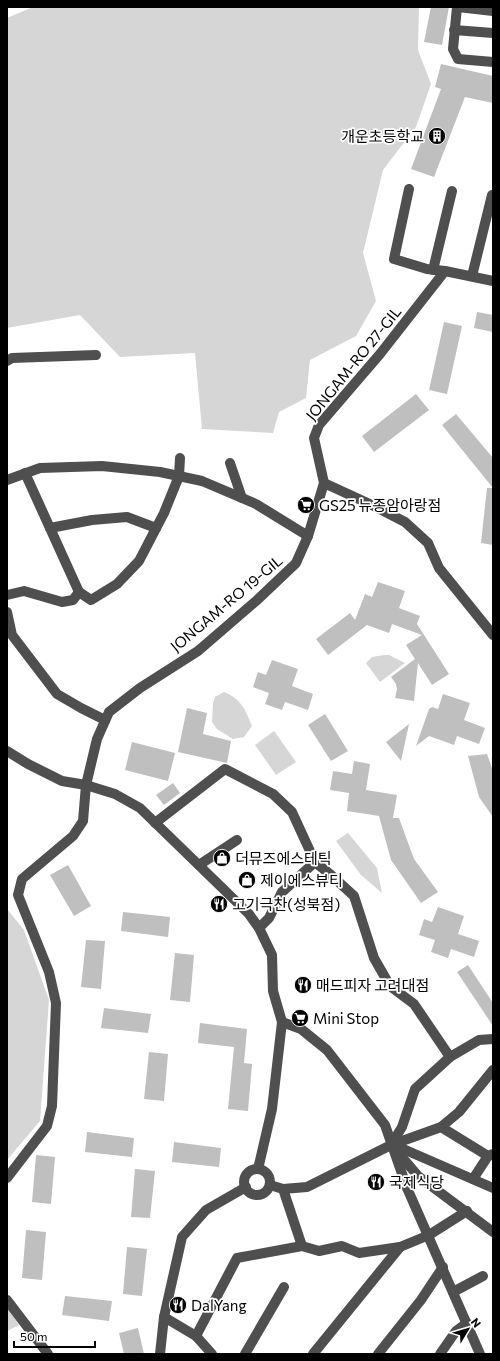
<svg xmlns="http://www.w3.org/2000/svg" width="500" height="1361" font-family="Commissioner,'Noto Sans KR',sans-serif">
	<rect width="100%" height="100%" fill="#fff"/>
	<g fill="#d6d6d6">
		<path d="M33,7H419L418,50L431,84L416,127L383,170L363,253L376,301L356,336L310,360L306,398L279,412L273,433L202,429L195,353L120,357L80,315L7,328V18Z"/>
		<path d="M384,655H389L405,663L380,682L366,663L372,657Z"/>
		<path d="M224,692C241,699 245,709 252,726L244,737L233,739L217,729L212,722L213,703L215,697Z"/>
		<path d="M274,731L296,762L276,775L255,745Z"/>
		<path d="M348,833L377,868L382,893L361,875L336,841Z"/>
		<path d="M7,909L24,930L49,1000L40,1121L7,1160Z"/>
		<path d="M7,1307L19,1325L7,1331Z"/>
	</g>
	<g fill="#bfbfbf">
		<path d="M431,7H449L442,45L424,42Z"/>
		<path d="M441,64L493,76V103L465,97L434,177L411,169L441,89L435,87Z"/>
		<path d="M477,312L493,315V332L474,328Z"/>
		<path d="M444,322L462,326L447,394L429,390Z"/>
		<path d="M416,394L429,410L374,452L362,436Z"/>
		<path d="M456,414L493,458V488L442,425Z"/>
		<path d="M487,488H493V545L481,543Z"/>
		<path d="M378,582L405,591L399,608L420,616L417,624L449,674L432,685L418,663L414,701L395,698L397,689L396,684L391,677L415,659L406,645L422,635L392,624L389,633L367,625L328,655L316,639L350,613L355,620L365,594L372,597Z"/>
		<path d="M272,660L298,669L292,686L313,694L308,710L285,702L282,710L265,704L269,693L253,687L258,672L266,675Z"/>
		<path d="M443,694L470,703L464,720L485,728L479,744L457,736L454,745L429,736L416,746L429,709L432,707L438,709Z"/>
		<path d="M187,708L207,713L203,734L231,741L227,763L178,752Z"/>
		<path d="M325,714L348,751L331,761L308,725Z"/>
		<path d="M409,724L401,761L386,742Z"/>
		<path d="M132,742L175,753L168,781L125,770Z"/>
		<path d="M487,754L493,771V817L479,797L468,756Z"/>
		<path d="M354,761L370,764L366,790L397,795L393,818H399L414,859L438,892L421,903L391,860L379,816L347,811L349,793L330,790L333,771L352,774Z"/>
		<path d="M173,783L180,793L164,805L156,795Z"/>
		<path d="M68,865L91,906L74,916L50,875Z"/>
		<path d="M438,907L464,916L458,934L479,941L474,957L451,949L448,958L431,952L435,940L419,935L424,919L432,922Z"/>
		<path d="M123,912L170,917L168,937L121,931Z"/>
		<path d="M86,940L105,941L101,989L81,987Z"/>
		<path d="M175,953L194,955L190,1002L170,1000Z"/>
		<path d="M468,965L493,1003V1026L457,972Z"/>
		<path d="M104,1008L151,1014L148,1033L101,1028Z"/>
		<path d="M200,1023L247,1029L244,1063L252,1064L248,1111L228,1109L234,1047L198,1043Z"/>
		<path d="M149,1052L168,1054L164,1101L144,1099Z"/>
		<path d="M87,1132L134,1138L132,1157L85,1152Z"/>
		<path d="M174,1142L221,1148L219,1167L172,1162Z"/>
		<path d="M36,1155L55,1157L51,1204L32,1202Z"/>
		<path d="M135,1169L155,1171L150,1218L131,1217Z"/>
		<path d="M26,1230L46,1232L42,1280L22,1278Z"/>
		<path d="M127,1247L147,1249L142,1296L123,1294Z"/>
		<path d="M65,1296L112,1301L109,1321L62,1315Z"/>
		<path d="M138,1328L144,1354H124L119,1333Z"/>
	</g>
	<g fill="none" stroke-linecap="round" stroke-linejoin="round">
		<g stroke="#4f4f4f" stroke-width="10">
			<path d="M457,7L453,49L458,59L493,62"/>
			<path d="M458,7L493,11"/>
			<path d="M454,30L493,33"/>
			<path d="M409,189L394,259L427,269L445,271L493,281"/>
			<path d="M433,270L452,191"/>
			<path d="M472,276L492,195"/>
			<path d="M7,361L12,358L96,355"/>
			<path d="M230,463L242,498"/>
			<path d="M25,473L79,592"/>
			<path d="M7,480L40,468L102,466L160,472L202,481L256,504L308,536"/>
			<path d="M324,483L374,506L405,522L428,543L439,568L493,635"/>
			<path d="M50,528L92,520L127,517L156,528"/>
			<path d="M79,592L91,600L117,584L139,561L164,513L179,476L180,458"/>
			<path d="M7,595L24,591L62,602L73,600L79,592"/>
			<path d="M7,612L12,635L57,694L81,708L105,720"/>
			<path d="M7,751L28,764L62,781L86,785L115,794L140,808L249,914L259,928L272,955L273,991L282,1022L272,1109L258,1169"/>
			<path d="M155,823L225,769L273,794L292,812L315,862L331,875L354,896L374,958L390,986L414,1004L450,1057"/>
			<path d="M199,865L237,840"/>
			<path d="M259,928L269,918L282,892L315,862"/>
			<path d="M282,1022L301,1029L327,1050L385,1125L407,1188L480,1354"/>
			<path d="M441,1127L488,1156L493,1154"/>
			<path d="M391,1145L402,1127L415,1089L450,1057L479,1040L493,1039"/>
			<path d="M394,1145L493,1188"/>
			<path d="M395,1149L418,1176L493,1232"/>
			<circle cx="257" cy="1182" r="13"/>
			<path d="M7,1178L47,1126L52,1106L56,1003L49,972L18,895L22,879L73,836L83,821L86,785L97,739L109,712L140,688L198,651L256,601L296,563L308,536L324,483L314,438L319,425L380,354L445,271"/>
			<path d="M473,1179L488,1156"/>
			<path d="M270,1185L283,1189L307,1187L391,1145L441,1127L459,1112L493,1070"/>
			<path d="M283,1189L302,1246"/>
			<path d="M453,1292L483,1276"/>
			<path d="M7,1300L48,1354"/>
			<path d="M164,1317L196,1336L212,1354"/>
			<path d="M196,1336L237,1258L302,1246L319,1251L342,1246L359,1253L400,1247L429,1235L467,1211"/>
			<path d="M160,1354L164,1317L182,1237L206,1210L246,1187"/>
			<path d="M245,1354L284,1287"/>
			<path d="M313,1354L400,1247"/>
			<path d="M378,1354L421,1300L443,1267"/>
			<path d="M440,1354L456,1331L467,1323"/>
		</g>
	</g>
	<defs>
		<symbol id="building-disc" viewBox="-11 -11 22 22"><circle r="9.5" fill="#000" stroke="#fff"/><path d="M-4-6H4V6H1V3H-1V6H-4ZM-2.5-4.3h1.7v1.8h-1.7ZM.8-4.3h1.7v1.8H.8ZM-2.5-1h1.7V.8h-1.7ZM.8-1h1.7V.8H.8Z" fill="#fff"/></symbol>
		<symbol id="supermarket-disc" viewBox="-11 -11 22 22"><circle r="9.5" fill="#000" stroke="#fff"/><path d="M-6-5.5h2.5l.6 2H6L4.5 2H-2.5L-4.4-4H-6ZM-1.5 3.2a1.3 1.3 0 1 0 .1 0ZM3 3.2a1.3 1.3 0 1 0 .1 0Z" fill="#fff"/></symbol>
		<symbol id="shop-disc" viewBox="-11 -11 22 22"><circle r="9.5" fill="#000" stroke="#fff"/><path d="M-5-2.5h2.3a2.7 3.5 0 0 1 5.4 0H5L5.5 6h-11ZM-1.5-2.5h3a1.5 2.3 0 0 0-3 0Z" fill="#fff"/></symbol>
		<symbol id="restaurant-disc" viewBox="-11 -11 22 22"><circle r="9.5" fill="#000" stroke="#fff"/><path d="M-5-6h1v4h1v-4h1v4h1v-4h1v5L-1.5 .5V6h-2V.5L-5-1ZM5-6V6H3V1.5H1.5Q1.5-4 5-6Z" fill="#fff"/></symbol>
	</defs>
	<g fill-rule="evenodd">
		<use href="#building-disc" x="427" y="126" width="20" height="20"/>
		<use href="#supermarket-disc" x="296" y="495" width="20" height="20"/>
		<use href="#shop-disc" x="212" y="848" width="20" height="20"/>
		<use href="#shop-disc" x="237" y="870" width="20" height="20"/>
		<use href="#restaurant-disc" x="209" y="894" width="20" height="20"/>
		<use href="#restaurant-disc" x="293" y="975" width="20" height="20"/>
		<use href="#supermarket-disc" x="290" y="1008" width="20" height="20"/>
		<use href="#restaurant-disc" x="366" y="1172" width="20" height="20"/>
		<use href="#restaurant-disc" x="168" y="1295" width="20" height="20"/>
	</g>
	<g text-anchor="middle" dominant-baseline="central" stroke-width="3.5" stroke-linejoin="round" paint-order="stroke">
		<g font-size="15" fill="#000" stroke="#fff" text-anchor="start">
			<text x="424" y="136" text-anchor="end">개운초등학교</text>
			<text x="319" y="505">GS25 뉴종암아랑점</text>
			<text x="235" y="858">더뮤즈에스테틱</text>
			<text x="260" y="880">제이에스뷰티</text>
			<text x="232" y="904">고기극찬(성북점)</text>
			<text x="316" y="985">매드피자 고려대점</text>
			<text x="313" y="1018">Mini Stop</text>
			<text x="389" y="1182">국제식당</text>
			<text x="191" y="1305">DalYang</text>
		</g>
		<g font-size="15" fill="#000" stroke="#fff">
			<text transform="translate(353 363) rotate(-51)">JONGAM-RO 27-GIL</text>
			<text transform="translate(226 603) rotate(-40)">JONGAM-RO 19-GIL</text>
		</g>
	</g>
	<rect width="500" height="1361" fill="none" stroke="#000000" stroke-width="16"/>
	<g transform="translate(468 1329) rotate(52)" stroke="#ffffff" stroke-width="3" paint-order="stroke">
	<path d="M0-3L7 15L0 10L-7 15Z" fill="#000000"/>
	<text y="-6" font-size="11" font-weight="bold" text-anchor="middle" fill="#000000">N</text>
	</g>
	<path d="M14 1341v6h81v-6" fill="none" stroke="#000000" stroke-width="2"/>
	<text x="20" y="1341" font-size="12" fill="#000000" stroke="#ffffff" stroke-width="3" paint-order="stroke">50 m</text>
</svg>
